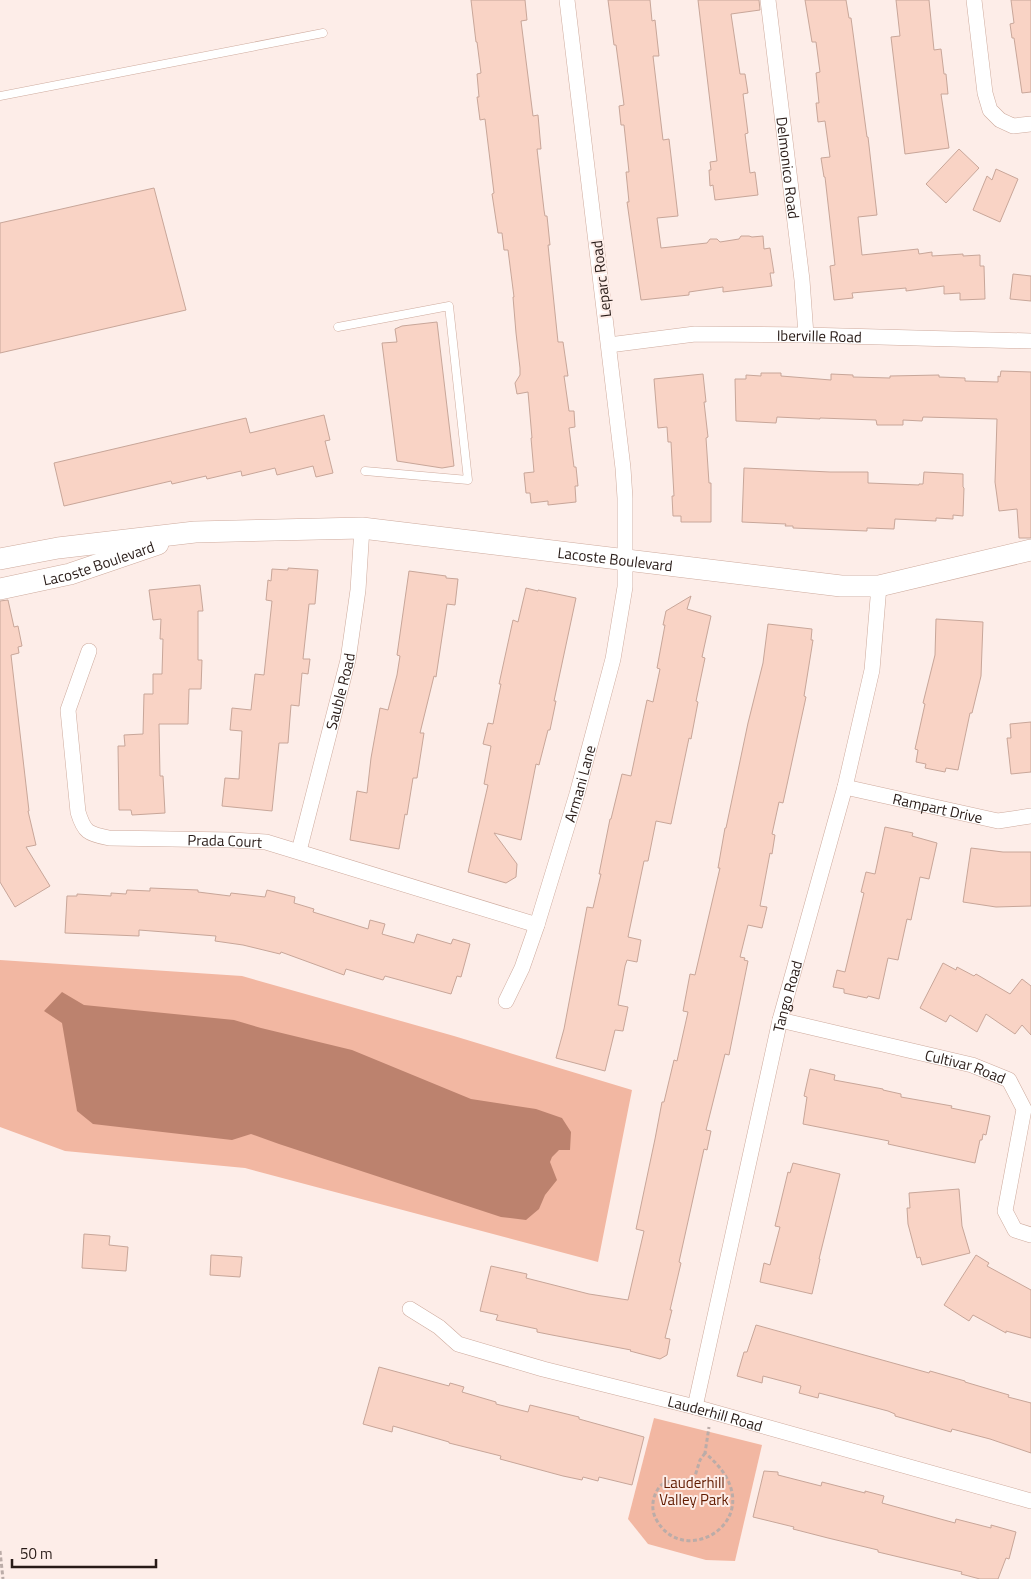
<svg xmlns="http://www.w3.org/2000/svg" width="1031" height="1579" font-family="'Titillium Web',sans-serif">
	<rect width="100%" height="100%" fill="#fdede8"/>
	<g fill="#f2b7a2">
		<path d="M0,960L242,976L454,1036L632,1090L598,1262L245,1168L65,1151L0,1127Z"/>
		<path d="M654,1418L762,1445L735,1561L706,1560L648,1544L628,1519Z"/>
	</g>
	<path fill="#bc826e" d="M62,992L84,1005L234,1020L261,1028L352,1050L471,1099L536,1109L562,1118L571,1132L570,1150H559L552,1157L550,1162L557,1180L545,1195L539,1209L526,1220L501,1217L279,1144L251,1134L232,1140L93,1124L77,1111L62,1023L44,1011Z"/>
	<g fill="#f9d3c5" stroke="#c8a699">
		<path d="M471,0H525L527,20L521,21L533,116L538,115L541,149H537L544,210L545,216H547L550,245H548L558,342H563L568,376H564L569,411H574L575,427L569,428L574,467H576L578,486H575L576,502L548,505V501L531,503L530,493H526L524,473L534,472L531,438H532L528,392L517,394L515,383L520,375V368L516,333L513,297H514L508,250H504L502,233H498L492,194L494,193L485,119L480,120L477,97H479L477,74L481,73L477,42H476Z"/>
		<path d="M608,0H650L652,21L655,20L659,56H653L663,140L669,139L678,216L657,218L661,248L707,243L710,239H717L720,242L739,239L741,236H749L752,237L763,236L764,249L770,248L774,273H770L772,286L723,292V287L689,292V295L641,300L627,202H629L626,172H629L624,125H621L619,106L624,105L616,45H614Z"/>
		<path d="M698,0H759L760,10L731,14L740,74H745L748,93L743,94L748,133L745,134L750,173L755,172L758,195L715,200L713,185L710,186L709,170H711L710,162L717,161Z"/>
		<path d="M805,0H846L849,18H851L867,137H868L877,215L858,217L862,255L918,249L919,254L932,252V256L963,254V256L980,255V266H984L985,299L960,300V293L944,294V286L906,291V288L852,293L853,298L834,300L830,266L835,265L825,177H824L821,158L830,157L825,121L818,122L816,103H819L816,73L820,72L816,42H812Z"/>
		<path d="M896,0H929L934,50L941,49L944,74H946L948,94H941L949,148L905,154L891,37L900,36Z"/>
		<path d="M1011,0H1031V92L1022,93L1014,38H1012L1010,24L1014,23Z"/>
		<path d="M959,149L979,168L946,203L926,184Z"/>
		<path d="M996,169L1018,179L1000,222L973,210L987,176L992,180Z"/>
		<path d="M154,188L186,310L0,353V223Z"/>
		<path d="M1013,274L1031,276V301L1010,299Z"/>
		<path d="M437,322L454,466L442,468L397,461L382,343L397,342L395,329L402,326Z"/>
		<path d="M1001,371L1031,372V538H1019L1017,509L999,511L995,482L997,419L923,417L922,421L903,420V425H877L876,420L820,418V419L777,417L776,423L736,421L735,379H746V375L761,376V373H781V376L831,380V374L853,375V377L890,378V376L939,375V377L965,378V381L998,382V376L1000,377Z"/>
		<path d="M703,374L706,402H704L708,437L706,438L709,483H711V522H681V516H673L672,496H674L671,442H668L667,427L658,428L654,379Z"/>
		<path d="M324,415L330,440L325,441L333,473L316,477L313,466L277,475L275,468L242,476L241,471L207,479L206,476L172,484L171,481L64,506L54,463L246,418L250,433Z"/>
		<path d="M744,468L830,472H868V483L919,485V484H923L924,472L963,474V487L964,488L963,516L953,515V519L936,518V521L895,519L894,529L867,528V531L793,528V526H785L786,524L742,522Z"/>
		<path d="M288,568L318,570L315,604H309L303,659H310L308,674L302,673L299,706L291,705L288,743H279L272,811L222,806L225,778L239,779L242,731L230,730L232,708L251,710L255,674L264,675L272,601L266,600L268,580L271,581L272,569L288,570Z"/>
		<path d="M409,571L446,576V578L458,579L455,605L447,604L436,677L434,676L420,733H424L417,778H413L407,815L405,814L399,849L350,840L357,791L367,793L371,758L380,708L388,710L397,675L400,656L397,655Z"/>
		<path d="M200,585L203,611H198V660H202L201,689H189L188,724H159L160,776H163L165,813L132,815L131,810H119L118,746H125L124,735L143,734L144,694H153V674H162L163,639H160L161,619L153,620L149,590Z"/>
		<path d="M526,588L538,591V590L576,598L554,701H556L550,730H548L539,765L536,764L521,840L494,833L517,864L516,877L506,883L468,872L488,785L484,784L491,746L483,744L488,723L493,724L501,684H499L513,620L518,622Z"/>
		<path d="M691,596L687,609L711,616L702,657L705,658L696,701L698,702L691,739L689,738L671,824L656,821L648,861H644L628,937L641,940L637,962L627,960L625,966L618,1005L628,1007L623,1031L615,1030L605,1071L556,1058L564,1029L587,907L593,908L601,874H599L610,819H611L622,774L631,776L647,700L653,702L660,669L657,668L665,625H663L666,611Z"/>
		<path d="M8,600L14,627L18,626L22,646L18,647L19,653L11,655L29,811H28L36,845L26,847L50,886L15,907L0,882V601Z"/>
		<path d="M936,619L983,622L981,676L972,713H970L958,770L946,768L945,772L925,768L926,764L916,762L918,750L915,749L925,704L923,703L935,655Z"/>
		<path d="M768,624L812,629L811,640H813L804,696L806,697L783,803L779,802L772,834L775,835L772,854L770,853L760,906L767,907L762,928L748,925L740,957L745,958L744,960L748,961L729,1055L725,1054L706,1130L711,1131L707,1150L704,1149L679,1262L681,1263L670,1310H672L665,1338L670,1339L667,1355L660,1359L630,1351L631,1350L552,1335L537,1332V1329L496,1320L498,1315L480,1311L491,1266L527,1274L526,1278L589,1294L628,1300L644,1231L636,1229L655,1139L662,1102H664L674,1060L677,1061L688,1012L683,1011L690,974L695,975L720,868H718L725,828H726L748,723L763,663Z"/>
		<path d="M1031,722V772L1011,774L1007,738H1011L1010,724Z"/>
		<path d="M885,827L913,833L912,836L937,843L929,879L920,877L911,920L907,919L898,960L888,958L879,999L868,996L867,998L844,993V989L833,987L837,970L845,972L864,893L861,892L866,872L875,874Z"/>
		<path d="M971,848L1003,852H1031V906L996,907L963,902Z"/>
		<path d="M150,888L198,890V892L230,896L231,893L265,897L267,890L295,897L294,903L314,909L313,912L368,929L370,920L385,924L382,934L414,943L417,934L451,944L453,939L470,944L461,977L457,976L451,994L385,976L383,980L346,969L344,975L281,952L280,954L243,945L215,941L216,936L139,930V936L65,933L67,896H77V894L111,896V893L126,894L127,890L150,891Z"/>
		<path d="M943,963L956,970L957,967L974,976L976,974L1010,994L1022,979L1031,986V1035L1022,1025L1015,1034L986,1014L977,1032L950,1015L946,1022L920,1008Z"/>
		<path d="M810,1069L835,1075L834,1080L883,1089V1090L901,1094V1097L952,1106L951,1108L990,1116L986,1135L983,1134L982,1140H980L975,1163L888,1144L889,1141L803,1124L807,1097L804,1096Z"/>
		<path d="M793,1163L840,1174L819,1259H820L812,1294L760,1282L764,1263L770,1265L780,1227L775,1226L788,1172L790,1173Z"/>
		<path d="M959,1189L962,1226L970,1253L922,1265L920,1257L917,1258L908,1224L907,1208H910L909,1193Z"/>
		<path d="M84,1234L110,1236L109,1245L128,1247L126,1271L82,1268Z"/>
		<path d="M211,1255L242,1257L240,1277L210,1275Z"/>
		<path d="M976,1255L989,1263L987,1266L1031,1290V1338L1006,1331V1333L973,1315L969,1321L944,1305Z"/>
		<path d="M756,1325L929,1373L930,1371L965,1381V1382L1009,1395L1008,1397L1031,1403V1453L990,1439L952,1429L951,1432L895,1416V1414L888,1411L819,1393L818,1398L799,1393L801,1386L763,1376L762,1383L737,1376L744,1352H747Z"/>
		<path d="M379,1367L449,1386L450,1383L464,1387L462,1392L496,1402V1404L528,1412L530,1405L579,1417V1419L644,1437L632,1485L599,1477L598,1481L583,1477L582,1480L563,1476L500,1459L501,1456L449,1443V1442L393,1426L392,1432L363,1424Z"/>
		<path d="M764,1471L778,1472V1475L821,1486L822,1482L865,1493V1491L884,1496L882,1503L955,1523L956,1519L991,1528V1525L1016,1532L1009,1559L1006,1558L998,1579H980L961,1574L962,1572L878,1552V1550L828,1538L793,1529L794,1527L753,1517Z"/>
	</g>
	<g fill="none" stroke-linecap="round" stroke-linejoin="round">
		<defs>
			<g id="lane">
				<path d="M0,96L323,33"/>
				<path d="M338,327L449,306L468,480L365,471"/>
			</g>
			<g id="street">
				<path id="s1" d="M768,0L802,280L806,335"/>
				<path d="M974,0L985,93L990,110L1000,120L1013,126L1031,124"/>
				<path id="s2" d="M609,345L695,334L806,335L1031,341"/>
				<path id="s3" d="M89,651L68,710L78,812C84,832 88,834 109,838L233,840L266,842L537,925"/>
				<path id="s4" d="M845,787L998,821L1031,816"/>
				<path id="s5" d="M299,851L348,660L358,590L362,528"/>
				<path id="s6" d="M506,1001L522,968L537,925L577,794L613,659L625,587V498L623,468L567,0"/>
				<path id="s7" d="M780,1020L972,1065L1009,1080L1024,1109L1005,1211L1015,1230L1031,1235"/>
				<path id="s8" d="M410,1309L439,1327L458,1344L543,1369L695,1407L1031,1501"/>
				<path id="s9" d="M695,1407L780,1020L845,787L872,670L879,586"/>
			</g>
			<g id="secondary">
				<path id="s10" d="M0,559L58,548L195,532L362,528L841,586H879L1031,550"/>
				<path id="s11" d="M0,589L70,574L158,544"/>
			</g>
		</defs>
		<use href="#lane" stroke="#ceab9e" stroke-width="9"/>
		<use href="#street" stroke="#ceab9e" stroke-width="16"/>
		<use href="#secondary" stroke="#ceab9e" stroke-width="22"/>
		<g stroke="#bbaca8" stroke-width="3" stroke-dasharray="4 2.5" stroke-linecap="butt">
			<path d="M705,1453L700,1460L695,1476C680,1488 668,1474 658,1489C652,1498 651,1510 656,1519C685,1574 779,1514 705,1453L709,1427"/>
			<path d="M0,1551L3,1579"/>
		</g>
		<use href="#lane" stroke="#fff" stroke-width="8"/>
		<use href="#street" stroke="#fff" stroke-width="15"/>
		<use href="#secondary" stroke="#fff" stroke-width="21"/>
	</g>
	<g text-anchor="middle" dominant-baseline="central" stroke-width="4" stroke-linejoin="round" paint-order="stroke">
		<g font-size="15" fill="#281b17" stroke="#fdede8">
			<text stroke="none"><textPath href="#s1" startOffset="169">Delmonico Road</textPath></text>
			<text transform="translate(601 279) rotate(-97)">Leparc Road</text>
			<text stroke="none"><textPath href="#s2" startOffset="211">Iberville Road</textPath></text>
			<text stroke="none"><textPath href="#s10" startOffset="619">Lacoste Boulevard</textPath></text>
			<text stroke="none"><textPath href="#s11" startOffset="102">Lacoste Boulevard</textPath></text>
			<text stroke="none"><textPath href="#s5" startOffset="165">Sauble Road</textPath></text>
			<text stroke="none"><textPath href="#s6" startOffset="230">Armani Lane</textPath></text>
			<text stroke="none"><textPath href="#s4" startOffset="95">Rampart Drive</textPath></text>
			<text stroke="none"><textPath href="#s3" startOffset="325">Prada Court</textPath></text>
			<text stroke="none"><textPath href="#s9" startOffset="421">Tango Road</textPath></text>
			<text stroke="none"><textPath href="#s7" startOffset="191">Cultivar Road</textPath></text>
			<text stroke="none"><textPath href="#s8" startOffset="326">Lauderhill Road</textPath></text>
		</g>
		<g font-size="15" fill="#611b00" stroke="#fdede8">
			<text x="694" y="1482">Lauderhill<tspan x="694" dy="17">Valley Park</tspan></text>
		</g>
	</g>
	<path d="M12 1559v8h144v-8" fill="none" stroke="#281b17" stroke-width="2.5"/>
	<text x="20" y="1559" font-size="15" fill="#281b17" stroke="#fdede8" stroke-width="4" paint-order="stroke">50 m</text>
</svg>
